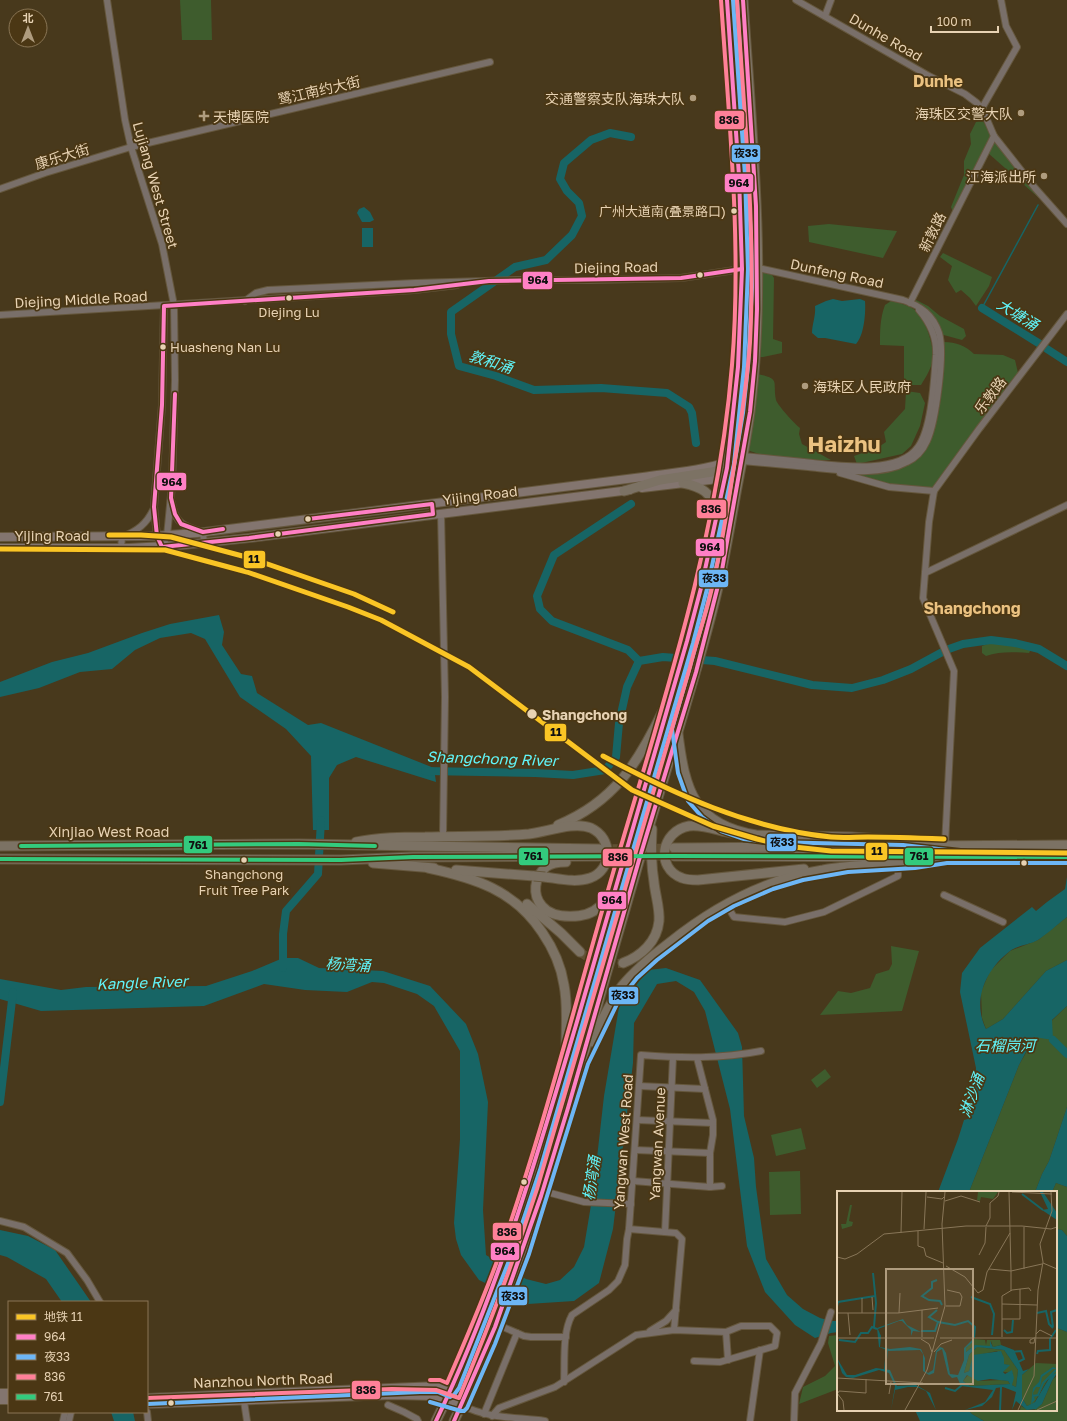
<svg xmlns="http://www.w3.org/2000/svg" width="1067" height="1421" font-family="'Golos Text','Noto Sans SC',sans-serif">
	<rect width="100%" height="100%" fill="#48391c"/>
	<g fill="#3e5c2d">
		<path d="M180,0H211L212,40H182Z"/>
		<path d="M982,119L991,136L953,212L951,207L964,175V161L971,144L970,134L976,122Z"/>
		<path d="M996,141L1035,189L1040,199L988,153L993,142Z"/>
		<path d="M829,224L897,231L883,258L809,242L808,226Z"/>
		<path d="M943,253L992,277L989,286L976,306L970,298L961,290L956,293L948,280L952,266L940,257Z"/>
		<path d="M760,271L772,275L774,278L773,339L782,342V353L763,357H757Z"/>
		<path d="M916,300L928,306L940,316L964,329L966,336L962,340L940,334L915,303Z"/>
		<path d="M891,301C900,303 908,305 915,310C925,318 933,343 933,356C933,366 926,377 921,385H904V346L880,345C880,331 880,318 885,305Z"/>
		<path d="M944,342C956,342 966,346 974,354L1003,355L1015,360L1018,373L933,487C909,494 867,479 844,472L910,463C915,461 919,459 922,455C941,433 945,370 944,342Z"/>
		<path d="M757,374C782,379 772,382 776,400C778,406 795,424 800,428L799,434L802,444L831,460C810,460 767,459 748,450Z"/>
		<path d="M906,391L920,393L925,403L920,426L911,446L902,454L857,464L854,456L877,448L886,442L884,432L905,409Z"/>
		<path d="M990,643L1018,646L1031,649L1029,653C1016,652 999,651 986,656L982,653V646Z"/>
		<path d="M1067,917V960L1046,971L1003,1019L986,1029L982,1018L981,992L990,971L1010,951L1038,940Z"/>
		<path d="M891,946L919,951L902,1011L820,1015L838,991L851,993L870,988L876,974L889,970L892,964Z"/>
		<path d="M1067,1006V1107L1049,1161L1042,1174L1035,1192H969L1019,1065L1035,1037Z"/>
		<path d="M825,1069L831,1077L817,1088L811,1080Z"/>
		<path d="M801,1128L806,1149L776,1156L771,1135Z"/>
		<path d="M800,1171L801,1214L770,1215L769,1172Z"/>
		<path d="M1056,1183L1067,1187V1236L1062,1230L1056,1229V1192H1052Z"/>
		<path d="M1056,1325L1057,1328L1067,1332V1421H984L972,1414L968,1410H1056Z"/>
		<path d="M838,1335V1389L799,1404L803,1387L825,1376L835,1366L828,1343L829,1336Z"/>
	</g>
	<g fill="#176565">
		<path d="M364,207L370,212L374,220L370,222H362L357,213L359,209Z"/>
		<rect x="362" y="228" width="11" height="19"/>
		<path d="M833,299L842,301L860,299L865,301C866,313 864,336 856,344L825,338H818L812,333C812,324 816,316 815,306L826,301Z"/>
		<path d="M219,615L224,632L222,645L241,674L252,676L257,693L308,725L321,723L434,768L436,782L356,757L337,765L329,778V830H313L311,756L286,729L240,697L205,639L191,633L160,638L135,650L112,669L80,672L39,688L0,697V682L52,662L88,653L142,633L170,624Z"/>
		<path d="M1067,877V917C1058,924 1047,934 1038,940C1029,945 1018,945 1010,951C985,970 972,1001 986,1029L1003,1019L1046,971L1067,960V1006L1052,1020L1053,1040L1034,1037L1019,1065L969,1192H938L958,1139L964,1120L968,1119L975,1079L976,1068L960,992L962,973L980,948L1032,907L1036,911L1047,902L1065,889Z"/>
		<path d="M283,958H298L319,968L383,971L430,986L466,1024L478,1054L488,1102L483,1210L486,1255L526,1279L546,1284L560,1280L574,1267L584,1247L593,1193L604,1096L619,1007L648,970L666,968L700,980L738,1033L742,1047L744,1116L754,1158L756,1187L766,1259L787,1295L803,1309L820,1318L831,1321H838V1332L831,1333L815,1338L795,1325L765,1292L747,1246L730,1109L705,1011L694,992L676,981L657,984L634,1023L633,1063L613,1229L599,1283L574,1301L528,1304L479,1280L461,1255L456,1239L454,1223L460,1139V1051L434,1006L417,994L384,983L372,982L347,992L305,990L264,984L204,1006L41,1011L0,999V979L61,990L86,987L206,986L252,971Z"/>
		<path d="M1067,1107V1187L1056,1183L1052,1192H1035L1042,1174L1049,1161Z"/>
		<path d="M1056,1229L1062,1230L1067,1236V1332L1057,1328L1056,1325Z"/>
		<path d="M0,1230L28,1236L55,1250L91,1302H62L46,1279L7,1257L0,1255Z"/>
		<path d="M915,1410H968L972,1414L984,1421H920Z"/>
		<path d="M111,1412H133L135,1421H114Z"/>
	</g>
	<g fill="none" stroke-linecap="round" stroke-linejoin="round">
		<path stroke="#176565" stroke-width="1.5" d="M982,308L1038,205"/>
		<g stroke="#176565" stroke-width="8">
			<path d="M631,137L610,133L591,140L564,163L560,179L567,191L579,203L582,216L572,235L546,260L515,267L451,312V334L459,366L496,376L534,390L601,388L667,393L689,407L692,413L696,443"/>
			<path d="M982,308L1040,344"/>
			<path d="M1047,349L1067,362"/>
			<path d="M631,504L554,555L537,596L540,609L552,621L628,650L639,661"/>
			<path d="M425,771L535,773L573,775L605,770L616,757L619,723L627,687L639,661L663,657L715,661L812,685L852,688L883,680L911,669L946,650L963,644L991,640L1015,643L1039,649L1067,666"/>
			<path d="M283,968V934L286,911L318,874L321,820"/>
			<path d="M1053,1040L1067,1054"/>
			<path d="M0,1102L13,992"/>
		</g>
		<g stroke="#605033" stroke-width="9" stroke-dasharray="9 4.5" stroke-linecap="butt">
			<path d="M599,849L672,848"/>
			<path d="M600,856H671"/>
			<path d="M580,952C593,962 607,965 623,963"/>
		</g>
		<defs>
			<g id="minor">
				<path d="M107,0L125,120L131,147L162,244L174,305L175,380L172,485L167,536L162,547"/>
				<path d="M796,0L929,76L965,94L977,103L982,108L994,136L1035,188L1067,224"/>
				<path d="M825,16L831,0"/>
				<path d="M982,108L1017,47L1006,26L1001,0"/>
				<path d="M0,189L45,173L131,147L490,62"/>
				<path d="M245,301L256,293L268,290L415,283L516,280H591L681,278L742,269"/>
				<path d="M910,303L994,136"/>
				<path d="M0,315L414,290L457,285"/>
				<path d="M743,456C763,458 784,460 804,462C834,465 898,476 918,447C932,428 934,379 936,355C937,338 930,323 919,310"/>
				<path d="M742,461C764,463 786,465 808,467C838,470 880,477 907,462C916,458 923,450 927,441C936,421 945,353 939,333C933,315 921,306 903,300L758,268"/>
				<path d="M840,473L889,487L934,491"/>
				<path d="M172,503C175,524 185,527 203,532L204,543"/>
				<path d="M441,513L445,697L443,837"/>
				<path d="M162,547L157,536L154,507L162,405L164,306"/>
				<path d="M121,548L122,537C137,531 147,524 154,508"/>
				<path d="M925,573L1067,505"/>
				<path d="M945,845L954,671L923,598L929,522L934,491L979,429L1067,314"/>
				<path d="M944,895L1003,922"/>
				<path d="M726,904L734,917L785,922L824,912L898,876V864"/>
				<path d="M697,1058L713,1120V1135L710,1153V1187"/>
				<path d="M639,1086L705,1089"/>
				<path d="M637,1120L713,1123"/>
				<path d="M635,1150L710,1153"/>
				<path d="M633,1181L710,1187L722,1186"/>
				<path d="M543,1191L584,1202L631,1204"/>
				<path d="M0,1221L24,1227L67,1253L87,1280L100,1302"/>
				<path d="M629,1229L676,1233L682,1239L674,1330"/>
				<path d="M665,1232L673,1057"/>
				<path d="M496,1324L524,1336L531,1337H566"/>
				<path d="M650,1331L666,1321L676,1310"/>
				<path d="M726,1332L728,1360"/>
				<path d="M564,1382C565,1362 562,1333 572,1315L609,1290L618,1281L625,1265L627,1239L629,1229L641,1055C681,1058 721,1059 761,1051"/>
				<path d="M244,1401L247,1421"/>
				<path d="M388,1405L404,1412L417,1419L418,1421"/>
				<path d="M462,1405C487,1419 518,1417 545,1421"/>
				<path d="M147,1412L148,1421"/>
				<path d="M484,1414L517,1333"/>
				<path d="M492,1416L499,1408L555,1387L636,1335L674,1330L726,1332L741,1326H770L777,1333L775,1346L720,1362L694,1361"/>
				<path d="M63,1421L65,1412"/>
				<path d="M69,1421L71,1412"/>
				<path d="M750,1421L760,1350"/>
				<path d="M794,1421L795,1393L821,1343L831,1312"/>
			</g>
			<g id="major">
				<path d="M642,488L718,479L728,474L742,461"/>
				<path d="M0,537L155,536L197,533L643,477C677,472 712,470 743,456"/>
				<path d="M0,548H129L182,545L249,538L630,490"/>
				<path d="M0,1393H9"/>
				<path d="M147,1398L439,1386L450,1391L462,1405"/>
				<path d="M0,1400H9"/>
				<path d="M147,1404L392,1395L435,1396L462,1405"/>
			</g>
			<g id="highway">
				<path d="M683,483C702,487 711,492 717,512"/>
				<path d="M624,491L660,480L712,472L730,467"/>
				<path d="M678,734C685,790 694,825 756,835L851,837L922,842"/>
				<path d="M558,825C614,802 638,763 663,711"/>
				<path d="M732,833C719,831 703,824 689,826C661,831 655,868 682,878C687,880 693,880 698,880L804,869"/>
				<path d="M356,842C378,837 402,837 425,837C460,836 494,837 529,834C547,832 574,821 591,828C613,838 613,870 590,878C576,883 560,879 545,877"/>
				<path d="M0,846L299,844L599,849"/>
				<path d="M674,848L1067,845"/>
				<path d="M674,856L916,857"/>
				<path d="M941,857H1067"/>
				<path d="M0,859L341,860L413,857L599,856"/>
				<path d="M566,862C559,862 551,863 546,867C534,877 532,895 542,906C553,920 587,919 599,907C604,903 607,895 611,889"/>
				<path d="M373,863L434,868"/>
				<path d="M428,868C475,878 514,890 542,932C553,948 561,965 564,985C568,1005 566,1026 566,1046"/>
				<path d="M456,870L534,876"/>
				<path d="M527,904L561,933L580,952"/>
				<path d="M623,963C641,956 657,942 659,921C660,908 655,894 654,882C651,864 651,847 652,829"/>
				<path d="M592,1042C601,1023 609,1003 622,986C635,970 652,956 669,943C714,907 766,879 823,870C850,865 877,865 905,863C919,862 933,859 947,857"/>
				<path d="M436,1421L453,1386L492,1290L508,1246L534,1168L659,738L687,641L701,588L727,468L738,367L742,269L739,176L727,0"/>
				<path d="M454,1421C469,1390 482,1358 495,1327C540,1212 573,1094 606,975C624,914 641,853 660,791C679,728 699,665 715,600C725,560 731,518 739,477C743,456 747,434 750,412C767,275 752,137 743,0"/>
			</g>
		</defs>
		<use href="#minor" stroke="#65573d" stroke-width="8"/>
		<use href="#major" stroke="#65573d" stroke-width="10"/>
		<use href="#highway" stroke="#65573d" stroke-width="11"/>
		<use href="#minor" stroke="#796f69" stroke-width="6"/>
		<use href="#major" stroke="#83756f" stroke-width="8"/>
		<use href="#highway" stroke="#7c7264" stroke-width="9"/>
		<defs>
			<path id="highway-bridge" d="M534,876L545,877"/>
		</defs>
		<use href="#highway-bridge" stroke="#65573d" stroke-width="11" stroke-linecap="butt"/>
		<use href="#highway-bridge" stroke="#7c7264" stroke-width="9"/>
		<defs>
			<g id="bus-1">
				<path d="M175,394L171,498L175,514L181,524L203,532L223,529"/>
				<path d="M308,519L432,504L433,514L249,538L162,547L157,536L154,507L162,405L164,306L414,290L489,281L681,278L742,269"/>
				<path d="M436,1421C497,1294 536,1160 576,1025C613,897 650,769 687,641L701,588L727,468L738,367L742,269L739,176L727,0"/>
				<path d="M454,1421L495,1327L541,1196L568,1108L639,860L696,672L722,570L750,412L755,361L757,309L756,206L743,0"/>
			</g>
			<g id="bus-2">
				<path d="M737,0L751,237L752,287L748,366L743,413L718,560L706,610L672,729L678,773L688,801L702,817L721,831L744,839L768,842L903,845L965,852"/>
				<path d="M430,1402L461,1411H464L467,1408L495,1344L529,1254L588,1064L618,1002L637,978L657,960L708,921L734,906L773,889L803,880L848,872L915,868L947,863H1067"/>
				<path d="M147,1404L420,1392H438L450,1397L454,1395L459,1388L514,1248L540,1170L693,643L707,589L734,464L744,367L748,269L745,176L733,0"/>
			</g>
			<g id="bus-3">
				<path d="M430,1380H440L447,1383C464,1344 481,1304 496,1264C542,1136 575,1003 613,873C662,706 718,540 732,365C742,246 729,120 721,0"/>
				<path d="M147,1398L392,1389L436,1390L459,1398C488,1329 514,1260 537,1189L690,667C696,643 704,620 710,596C720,557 726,518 732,479C739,434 747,388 750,342C756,228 744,114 737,0"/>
			</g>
			<g id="bus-4">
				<path d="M21,846L299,844L375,846"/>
				<path d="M0,859L341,860L413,857L674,856L1067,857"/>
			</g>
		</defs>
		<use href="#bus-1" stroke="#4b3714" stroke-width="7"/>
		<use href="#bus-2" stroke="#4b3714" stroke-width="7"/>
		<use href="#bus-3" stroke="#4b3714" stroke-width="7"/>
		<use href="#bus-4" stroke="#4b3714" stroke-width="7"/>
		<use href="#bus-1" stroke="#ff80c5" stroke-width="4"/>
		<use href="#bus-2" stroke="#6db6f5" stroke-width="4"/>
		<use href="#bus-3" stroke="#ff8098" stroke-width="4"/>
		<use href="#bus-4" stroke="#33ca7d" stroke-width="4"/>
		<defs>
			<g id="metro-1">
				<path d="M109,535H141L171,537L250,558L354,594L393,612"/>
				<path d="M0,549L165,550L247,572L348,607L381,620L469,667L632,790L713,826L757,839L785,846L831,851L1067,853"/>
				<path d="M603,756C674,794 750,829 831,837C843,838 856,837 868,837C893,837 919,838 944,839"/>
			</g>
		</defs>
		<use href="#metro-1" stroke="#4b3714" stroke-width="8"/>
		<use href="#metro-1" stroke="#fac525" stroke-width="5"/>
	</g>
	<g fill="#af9c7e" stroke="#4b3714" stroke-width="1.5">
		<circle cx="693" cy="98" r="4"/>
		<circle cx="1021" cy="113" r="4"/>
		<path d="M202 110h4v4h4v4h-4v4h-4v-4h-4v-4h4z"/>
		<circle cx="1044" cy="176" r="4"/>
		<circle cx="805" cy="386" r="4"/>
	</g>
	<g fill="#e7d2b3" stroke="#4b3714" stroke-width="1.5">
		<circle cx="734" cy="211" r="3.5"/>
		<circle cx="700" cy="275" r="3.5"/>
		<circle cx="289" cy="298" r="3.5"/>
		<circle cx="163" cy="347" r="3.5"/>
		<circle cx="308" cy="519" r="3.5"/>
		<circle cx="278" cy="534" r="3.5"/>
		<circle cx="532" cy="714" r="5.5"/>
		<circle cx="244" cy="860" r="3.5"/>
		<circle cx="1024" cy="863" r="3.5"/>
		<circle cx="524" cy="1182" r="3.5"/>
		<circle cx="171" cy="1403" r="3.5"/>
	</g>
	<g text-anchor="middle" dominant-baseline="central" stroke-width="3.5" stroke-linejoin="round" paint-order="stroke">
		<g font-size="13" fill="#e7d2b3" stroke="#4b3714">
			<text x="726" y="211" text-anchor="end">广州大道南(叠景路口)</text>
			<text x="289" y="312">Diejing Lu</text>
			<text x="170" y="347" text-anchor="start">Huasheng Nan Lu</text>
			<text x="244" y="874">Shangchong<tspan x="244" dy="16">Fruit Tree Park</tspan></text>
		</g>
		<g font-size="14" fill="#e7d2b3" stroke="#4b3714">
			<text transform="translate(886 37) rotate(30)">Dunhe Road</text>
			<text transform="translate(319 90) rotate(-13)">鹭江南约大街</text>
			<text transform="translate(62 156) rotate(-17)">康乐大街</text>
			<text transform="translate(156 185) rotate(74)">Lujiang West Street</text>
			<text transform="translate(932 232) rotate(-64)">新敦路</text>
			<text transform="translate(616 267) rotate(-1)">Diejing Road</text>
			<text transform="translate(837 273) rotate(12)">Dunfeng Road</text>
			<text transform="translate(81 299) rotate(-3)">Diejing Middle Road</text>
			<text transform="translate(990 395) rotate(-53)">乐敦路</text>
			<text transform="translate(480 495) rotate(-7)">Yijing Road</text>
			<text x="52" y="535">Yijing Road</text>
			<text x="109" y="831">Xinjiao West Road</text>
			<text transform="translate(623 1142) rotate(-86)">Yangwan West Road</text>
			<text transform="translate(657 1144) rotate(-87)">Yangwan Avenue</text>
			<text transform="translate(263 1380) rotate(-2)">Nanzhou North Road</text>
		</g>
		<g font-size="14" fill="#e7d2b3" stroke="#4b3714" text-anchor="end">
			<text x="685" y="98">交通警察支队海珠大队</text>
			<text x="1013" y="113">海珠区交警大队</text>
			<text x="213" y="116" text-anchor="start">天博医院</text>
			<text x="1036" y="176">江海派出所</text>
			<text x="813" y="386" text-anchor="start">海珠区人民政府</text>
		</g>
		<g font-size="14" font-weight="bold" fill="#e7d2b3" stroke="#4b3714" text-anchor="start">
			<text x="542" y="714">Shangchong</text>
		</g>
		<g font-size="15" font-style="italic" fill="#60f4f9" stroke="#4b3714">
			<text transform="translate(1018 314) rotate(32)">大塘涌</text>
			<text transform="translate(491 361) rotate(17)">敦和涌</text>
			<text transform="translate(492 758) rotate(2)">Shangchong River</text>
			<text transform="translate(348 964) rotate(3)">杨湾涌</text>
			<text transform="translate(142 982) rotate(-2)">Kangle River</text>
			<text x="1005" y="1045">石榴岗河</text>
			<text transform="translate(971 1095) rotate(-70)">淋沙涌</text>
			<text transform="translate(591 1178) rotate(-82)">杨湾涌</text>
		</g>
		<g font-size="16" font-weight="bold" fill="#ebc281" stroke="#4b3714">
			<text x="938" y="81">Dunhe</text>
			<text x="972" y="608">Shangchong</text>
		</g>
		<g font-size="22" font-weight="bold" fill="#ebc281" stroke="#4b3714">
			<text x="844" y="443">Haizhu</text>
		</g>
	</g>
	<g transform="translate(837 1191)">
		<rect width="220" height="220" fill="#48391c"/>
		<path d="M141,1H161L156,8L144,6L143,10L140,9ZM13,14H15L12,30L16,31L15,35L5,38L4,33H9ZM137,148L148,149L149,154L150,149H163L164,154L156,156L154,150L153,156L134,157L129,161V157ZM140,156L167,159L181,179L179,196L175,194L176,182L166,181L171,174L167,173L165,162L162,160L164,165L160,160L136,165L138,168H136L132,180L127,182L132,164ZM199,172L220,173V182L211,188L197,212L190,215L185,207V184ZM131,184L143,190L164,189L171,190L173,193L133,195L126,190ZM220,185V219H183L184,215L191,219H197L205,213L216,188Z" fill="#3e5c2d"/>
		<path d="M203,1H206L220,22V29L205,19L211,18ZM66,128L70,134L84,141L76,140L74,145V139L65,130H62L41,138L44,145L43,156L53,158L73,156L84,158L88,167V180L91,182L96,179L99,160L103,156L106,157L109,162L113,183L121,184L127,169V157L136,148L137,150L129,157V161L138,154L153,155V150L156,156L164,154L177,159L186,180L192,178L185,184V207L190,215L198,211L214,184L220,182L215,190L220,187L215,190L205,213L199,218L190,219L179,210L175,219L179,201L166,196L159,197L155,206L145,215L128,219L148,211L156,199L124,195L120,186L115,187L111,183L105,158L100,161L97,182L92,184L86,180V163L83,159L52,160L42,156L40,137ZM140,156L167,159L181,179L179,196L175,194L177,187L175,179L168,183L166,181L173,174L167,173V167L164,160L136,164L132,180L127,182L132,164ZM130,184L141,190L153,188L171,190L173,193L133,195L126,190ZM0,167L10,184H18L39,177L53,179L60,195L79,194L93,202L99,219L89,200L80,196H71L58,199L54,219L58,195L52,182L42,179L16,187L9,186L5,182ZM216,176L220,178H216L205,186L203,196H199L196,202L198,209L194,213L196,197L202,191L204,184Z" fill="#176565" fill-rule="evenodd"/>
		<path fill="none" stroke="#176565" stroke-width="2" d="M185,3L206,19M36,82L39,112L37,136M100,89L95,91V97L85,105L92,109L103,110L105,114M134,106L153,113L157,123L155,144M0,115L1,111L38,105M100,119L92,126L101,131M200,122L209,120L212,133L216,137M216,136L214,121L220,119M167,139L170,142L175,141L176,129M84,140H98L101,131L118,134L131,130L138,136L137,147M2,149L18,151L24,142H31L35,136L40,138M175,161L184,160L187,168L181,171M200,163L201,160L213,159V148L219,139M48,179L50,158M108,197L118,200L125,194M196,205L201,204L206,192L219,179M163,219L164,196"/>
		<path fill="none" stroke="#887658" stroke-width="1" d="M172,1L174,80L205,73M175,1L215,3M90,6L105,8L107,6M108,10L124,5L143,11M149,35L153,27V12L161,5L162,1M87,38L89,1M81,40V55L87,57L89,65L106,72M64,42L65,1M142,64L148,52L149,36M0,66L8,68L20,63L47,43L129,35H185L214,38L220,36M206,72L220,78M109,75L128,86L141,102L146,99L150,81L173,42M152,78L174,80V100M187,78V36M110,99L123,102M35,106L36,119M165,113L200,114M109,115H123L125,106L123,102M85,119V146M0,122H61L101,117M11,122L13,144M25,122V107M62,122L63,102M165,128H183V98M199,143L203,139L215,145M165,146V105L175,99L192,97L194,100M0,147H97M103,147H220M197,147L193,149V152H197L198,146M84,148L92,153L95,161M97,161L104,153L115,149M0,187L86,192M29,188V202M0,202L6,210L7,219M1,202L2,200L29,202M52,203L54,191M68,219L90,179L108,115L105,33L108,1M181,219L197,185L201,99L206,71L203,53L215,20L214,1M200,219L220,210"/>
		<path fill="#af9c7e" fill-opacity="0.15" stroke="#af9c7e" stroke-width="2" d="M49,78H136V193H49Z"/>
		<rect width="220" height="220" fill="none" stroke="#e7d2b3" stroke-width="2"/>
	</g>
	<g stroke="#4b3714" stroke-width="1.5">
		<rect x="714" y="110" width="31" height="20" rx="4" fill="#ff8098"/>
		<rect x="731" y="144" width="30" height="19" rx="4" fill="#6db6f5"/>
		<rect x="724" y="173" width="30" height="20" rx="4" fill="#ff80c5"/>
		<rect x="522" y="271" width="31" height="19" rx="4" fill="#ff80c5"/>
		<rect x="156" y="472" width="31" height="19" rx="4" fill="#ff80c5"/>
		<rect x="696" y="499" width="31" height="20" rx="4" fill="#ff8098"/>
		<rect x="695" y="538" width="30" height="19" rx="4" fill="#ff80c5"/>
		<rect x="243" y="550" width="23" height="19" rx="4" fill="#fac525"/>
		<rect x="698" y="569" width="31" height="19" rx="4" fill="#6db6f5"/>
		<rect x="544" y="723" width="23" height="19" rx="4" fill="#fac525"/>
		<rect x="766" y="833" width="31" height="19" rx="4" fill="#6db6f5"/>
		<rect x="183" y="835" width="30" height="19" rx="4" fill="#33ca7d"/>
		<rect x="865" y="842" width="23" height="19" rx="4" fill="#fac525"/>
		<rect x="518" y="847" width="31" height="19" rx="4" fill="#33ca7d"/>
		<rect x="904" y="847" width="30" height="19" rx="4" fill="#33ca7d"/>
		<rect x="602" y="848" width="31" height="19" rx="4" fill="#ff8098"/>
		<rect x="597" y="891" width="30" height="19" rx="4" fill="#ff80c5"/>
		<rect x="608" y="986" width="31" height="19" rx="4" fill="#6db6f5"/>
		<rect x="492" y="1222" width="30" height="19" rx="4" fill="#ff8098"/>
		<rect x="490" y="1242" width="30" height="19" rx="4" fill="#ff80c5"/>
		<rect x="498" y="1286" width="30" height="20" rx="4" fill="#6db6f5"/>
		<rect x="351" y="1380" width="30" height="20" rx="4" fill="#ff8098"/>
	</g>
	<g font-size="11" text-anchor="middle" font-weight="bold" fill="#111">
		<text x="729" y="124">836</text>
		<text x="746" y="157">夜33</text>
		<text x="739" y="187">964</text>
		<text x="538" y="284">964</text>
		<text x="172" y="486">964</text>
		<text x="711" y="513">836</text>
		<text x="710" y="551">964</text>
		<text x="254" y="563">11</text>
		<text x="714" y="582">夜33</text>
		<text x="556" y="736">11</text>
		<text x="782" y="846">夜33</text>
		<text x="198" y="849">761</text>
		<text x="877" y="855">11</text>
		<text x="533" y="860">761</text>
		<text x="919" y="860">761</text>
		<text x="618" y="861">836</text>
		<text x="612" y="904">964</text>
		<text x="623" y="999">夜33</text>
		<text x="507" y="1236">836</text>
		<text x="505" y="1255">964</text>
		<text x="513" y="1300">夜33</text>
		<text x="366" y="1394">836</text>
	</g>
	<rect x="8" y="1301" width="140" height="112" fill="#4b3714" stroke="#897554"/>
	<rect x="16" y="1314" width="20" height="6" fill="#fac525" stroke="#897554"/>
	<text x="44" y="1321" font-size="12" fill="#e7d2b3">地铁 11</text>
	<rect x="16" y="1334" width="20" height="6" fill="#ff80c5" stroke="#897554"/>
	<text x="44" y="1341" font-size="12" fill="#e7d2b3">964</text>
	<rect x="16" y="1354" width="20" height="6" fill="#6db6f5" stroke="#897554"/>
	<text x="44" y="1361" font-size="12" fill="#e7d2b3">夜33</text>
	<rect x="16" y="1374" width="20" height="6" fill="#ff8098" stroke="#897554"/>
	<text x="44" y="1381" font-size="12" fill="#e7d2b3">836</text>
	<rect x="16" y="1394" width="20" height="6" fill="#33ca7d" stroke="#897554"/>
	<text x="44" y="1401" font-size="12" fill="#e7d2b3">761</text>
	<g transform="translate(28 28)"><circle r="19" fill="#4b3714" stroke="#897554"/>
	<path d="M0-3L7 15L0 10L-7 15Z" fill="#af9c7e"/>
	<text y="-6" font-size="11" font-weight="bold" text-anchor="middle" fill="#e7d2b3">北</text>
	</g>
	<path d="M931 26v6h67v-6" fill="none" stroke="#e7d2b3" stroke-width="2"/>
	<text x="937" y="26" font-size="12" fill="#e7d2b3" stroke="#4b3714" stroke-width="3" paint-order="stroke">100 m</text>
</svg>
